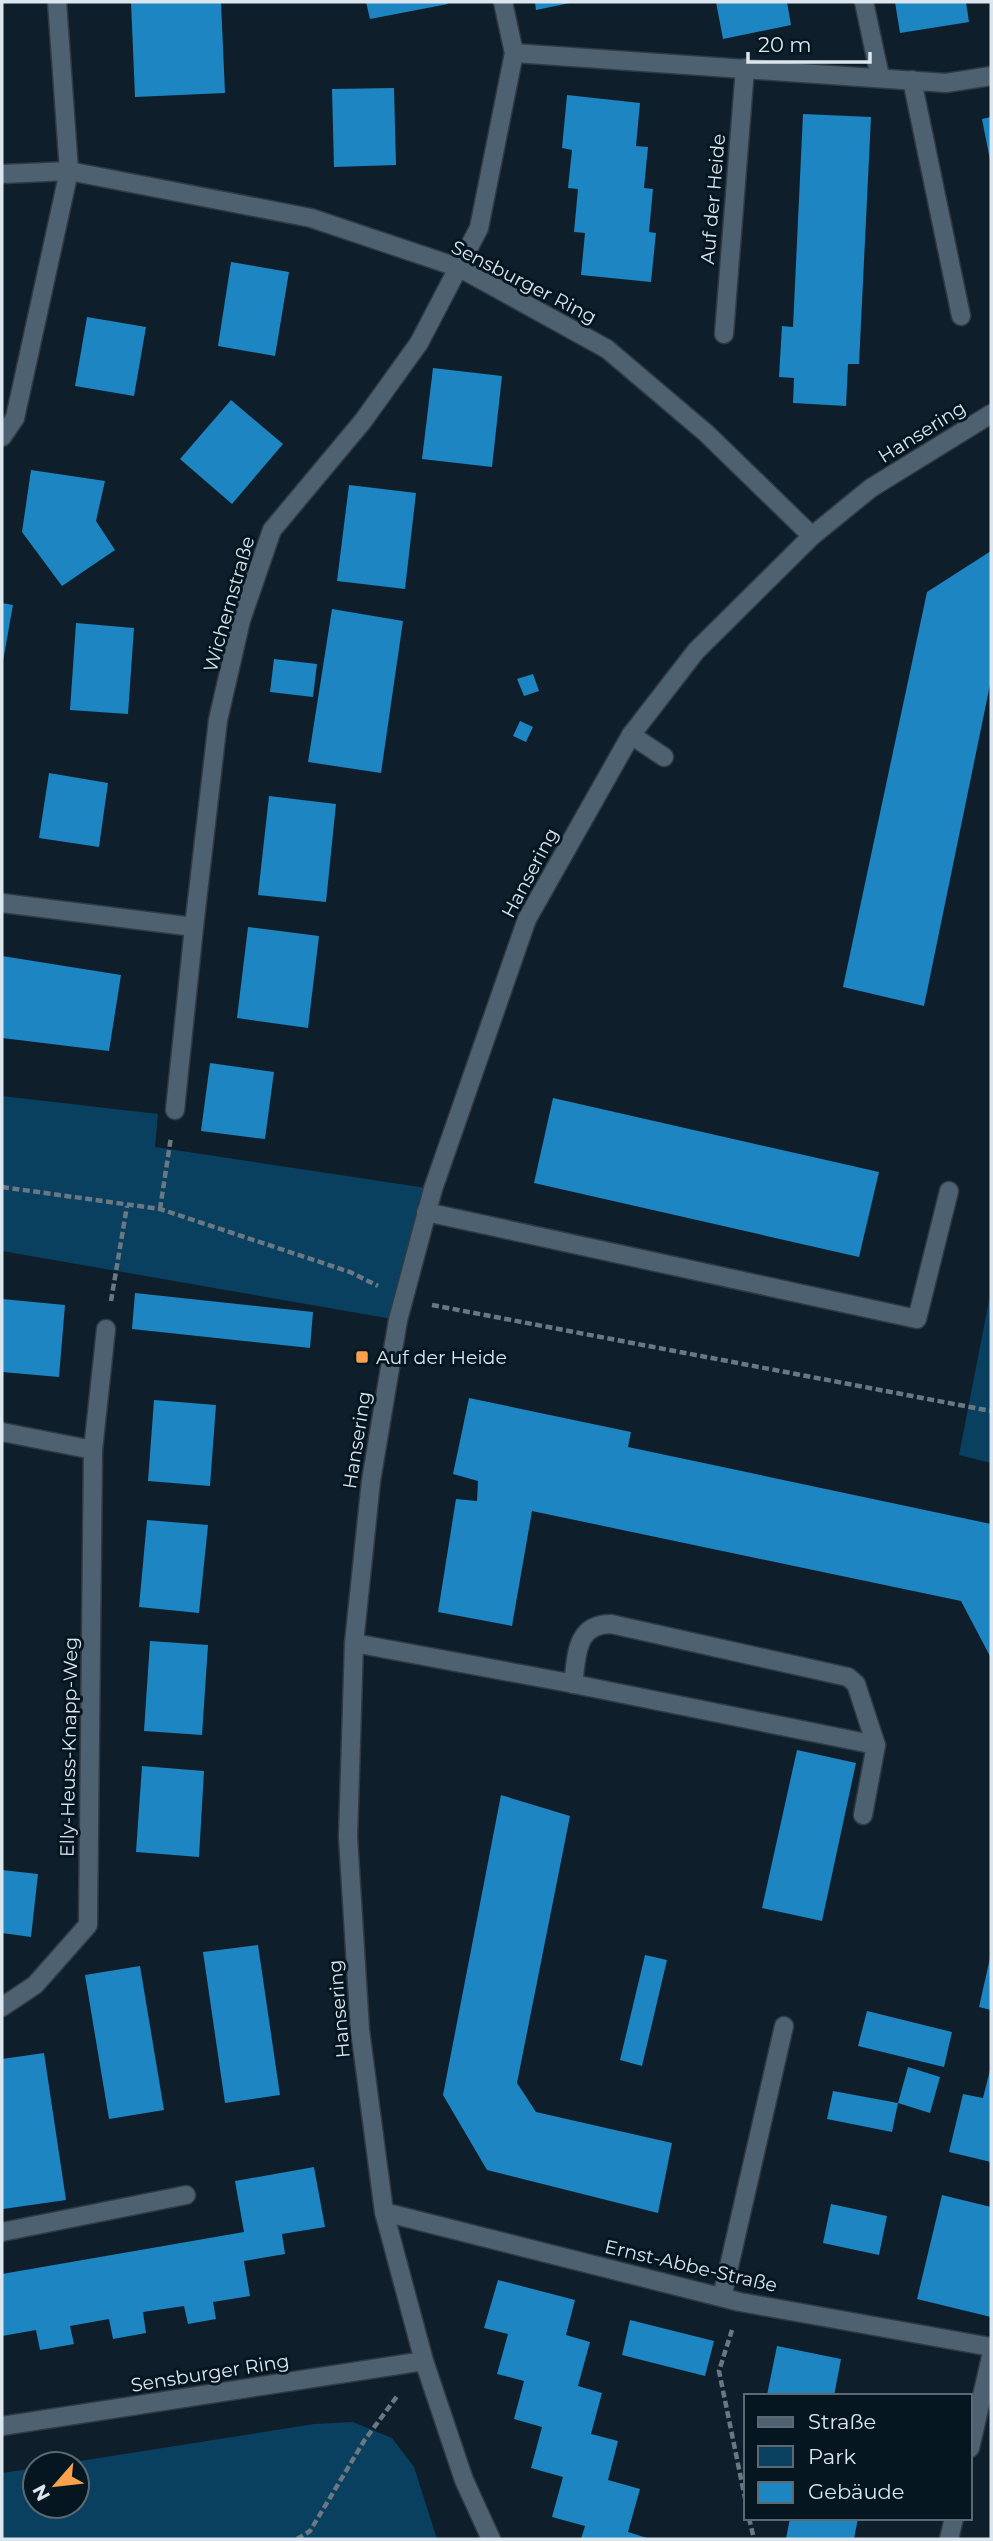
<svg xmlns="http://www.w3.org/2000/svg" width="993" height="2541" font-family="Montserrat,sans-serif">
	<rect width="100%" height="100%" fill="#0e1f2b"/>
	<g fill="#093f5f">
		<path d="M2,1096L158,1114L155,1147L433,1189L398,1320L2,1251Z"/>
		<path d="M991,1290V1463L959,1455Z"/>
		<path d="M353,2422L392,2438L414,2467L437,2539H2V2473L35,2468V2506H77V2464H61L314,2424Z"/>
	</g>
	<g fill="#1d85c1">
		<path d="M131,2H221L225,93L135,97Z"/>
		<path d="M366,2H447L448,4L370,19Z"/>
		<path d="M535,2H570V3L536,10Z"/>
		<path d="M716,2H787L791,25L723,39Z"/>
		<path d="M895,2H966L969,22L900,33Z"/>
		<path d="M394,88L396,165L334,167L332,89Z"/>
		<path d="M567,95L640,103L636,146L648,147L644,188L653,189L649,232L656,233L651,282L581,275L585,233L574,232L578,189L568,188L572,150L562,148Z"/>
		<path d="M803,114L871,117L859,364H848L846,406L793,403L794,378L779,377L782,326L793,327Z"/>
		<path d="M991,117V160H990L982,119Z"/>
		<path d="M231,262L289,272L275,356L218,346Z"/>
		<path d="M87,317L146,327L134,396L75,386Z"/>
		<path d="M433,368L502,376L492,467L422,459Z"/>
		<path d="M231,400L283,444L232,504L180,459Z"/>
		<path d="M31,470L105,481L96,521L115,550L62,586L22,532Z"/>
		<path d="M349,485L416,493L405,589L337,581Z"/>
		<path d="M991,551V680L924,1006L843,987L927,592Z"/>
		<path d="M2,603L13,605L3,661H2Z"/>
		<path d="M332,609L403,621L381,773L308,762Z"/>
		<path d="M76,623L134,628L128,714L70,710Z"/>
		<path d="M274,659L317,664L313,697L270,692Z"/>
		<path d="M533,674L539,691L524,696L517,679Z"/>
		<path d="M520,721L533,727L526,742L513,736Z"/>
		<path d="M49,773L108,783L99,847L39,838Z"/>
		<path d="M269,796L336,804L326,902L258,895Z"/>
		<path d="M248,927L319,936L308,1028L237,1018Z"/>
		<path d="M2,956L121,975L109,1051L2,1038Z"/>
		<path d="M210,1063L274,1072L265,1139L201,1131Z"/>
		<path d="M553,1098L879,1172L859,1257L534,1183Z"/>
		<path d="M135,1293L313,1312L310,1348L132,1329Z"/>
		<path d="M2,1299L65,1305L59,1377L2,1372Z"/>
		<path d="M469,1398L631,1432L628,1447L991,1524V1658L961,1601L532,1511L512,1626L438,1612L456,1499L477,1501L478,1481L453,1474Z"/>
		<path d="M154,1400L216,1405L210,1486L148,1481Z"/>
		<path d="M147,1520L208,1525L199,1613L139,1607Z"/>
		<path d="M150,1641L208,1645L202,1735L144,1731Z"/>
		<path d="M797,1750L856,1763L822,1921L762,1908Z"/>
		<path d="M142,1766L204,1771L199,1857L136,1852Z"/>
		<path d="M501,1795L570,1816L517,2083L536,2112L672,2143L658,2213L487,2170L443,2095Z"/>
		<path d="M2,1870L38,1874L31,1937L2,1933Z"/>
		<path d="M258,1945L280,2095L225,2103L203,1952Z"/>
		<path d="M645,1955L667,1960L642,2066L620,2060Z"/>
		<path d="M990,1958H991V2010L979,2007Z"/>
		<path d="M140,1966L164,2110L109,2119L85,1975Z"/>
		<path d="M867,2011L952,2032L944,2067L858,2046Z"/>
		<path d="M44,2053L66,2200L3,2209L2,2059Z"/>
		<path d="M991,2066V2162L949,2152L963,2094L983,2098Z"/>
		<path d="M908,2067L940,2077L930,2113L898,2103Z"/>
		<path d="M833,2091L898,2103L892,2132L827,2119Z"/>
		<path d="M314,2167L325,2227L282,2234L285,2254L244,2261L250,2296L213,2302L216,2319L188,2324L184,2306L143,2312L146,2333L113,2339L109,2319L70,2326L74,2344L40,2350L36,2330L2,2336V2274L244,2232L235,2181Z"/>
		<path d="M942,2195L991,2207V2317L917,2299Z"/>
		<path d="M831,2204L887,2216L879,2255L823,2243Z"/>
		<path d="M498,2280L575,2300L566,2335L590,2342L578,2386L602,2393L591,2434L618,2441L608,2480L640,2489L628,2532L650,2539H581L585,2526L552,2517L563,2477L531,2468L542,2427L514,2419L524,2381L497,2374L508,2334L484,2328Z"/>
		<path d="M630,2320L714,2341L705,2376L622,2355Z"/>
		<path d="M777,2346L841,2359L834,2396L767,2395Z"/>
		<path d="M790,2518H858L854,2539H786Z"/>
	</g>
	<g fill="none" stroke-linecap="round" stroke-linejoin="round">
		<defs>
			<g id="minor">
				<path d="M864,2L880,77"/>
				<path d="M514,53L946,83L991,76"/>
				<path d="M912,80L961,316"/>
				<path d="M2,174L69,171L311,218L460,268L607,349L706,433L812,536"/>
				<path d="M724,334L745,68"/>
				<path d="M2,437L15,418L69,171L57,2"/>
				<path d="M631,735L664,757"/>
				<path d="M2,903L194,927L218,720L241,620L272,530L363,421L419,343L479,228L514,53L503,2"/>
				<path d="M175,1110L194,927"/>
				<path d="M426,1212L917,1319L949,1191"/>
				<path d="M2,1432L93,1450"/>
				<path d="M354,1643L564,1682L876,1745L863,1815"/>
				<path d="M573,1684C577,1656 575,1624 611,1624L848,1677L856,1684L876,1745"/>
				<path d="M2,2007L35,1985L88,1925L93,1450L106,1329"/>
				<path d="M384,2212L740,2302L991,2347"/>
				<path d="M2,2232L186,2195"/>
				<path d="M722,2297L784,2026"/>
				<path d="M2,2426L424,2361"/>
				<path d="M970,2448L991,2357"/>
				<path d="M491,2539L464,2480L424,2361L384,2212L360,2030L348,1837L354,1643L371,1481L398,1320L433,1189L527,919L631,735L696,651L812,536L871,488L991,414"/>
				<path d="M949,2539L954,2518"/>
			</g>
		</defs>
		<use href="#minor" stroke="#303a43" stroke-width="21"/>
		<g stroke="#697882" stroke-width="4.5" stroke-dasharray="7 3.5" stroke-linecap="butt">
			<path d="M2,1187L160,1209L350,1272L378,1286"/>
			<path d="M160,1209L171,1137"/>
			<path d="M111,1301L127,1206"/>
			<path d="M432,1305L991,1411"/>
			<path d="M732,2330L719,2371L746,2503"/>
			<path d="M749,2518L754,2539"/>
			<path d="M297,2539L310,2531L364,2441L398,2395"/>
		</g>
		<use href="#minor" stroke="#4e6170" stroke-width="18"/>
	</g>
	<rect fill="#f9a04c" stroke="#061621" stroke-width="2.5" x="355" y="1350" width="14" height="14" rx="3.5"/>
	<g text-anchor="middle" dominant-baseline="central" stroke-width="6" stroke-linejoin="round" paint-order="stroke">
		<g font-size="19" fill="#dbe6ee" stroke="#061621">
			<text transform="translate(713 199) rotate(-85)">Auf der Heide</text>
			<text transform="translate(524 282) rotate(27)">Sensburger Ring</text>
			<text transform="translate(922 432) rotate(-32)">Hansering</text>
			<text transform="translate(229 604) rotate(-74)">Wichernstraße</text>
			<text transform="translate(530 873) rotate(-62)">Hansering</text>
			<text transform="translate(357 1440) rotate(-81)">Hansering</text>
			<text transform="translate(69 1747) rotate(-89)">Elly-Heuss-Knapp-Weg</text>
			<text transform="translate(339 2009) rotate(-95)">Hansering</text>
			<text transform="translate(691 2266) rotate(13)">Ernst-Abbe-Straße</text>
			<text transform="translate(210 2373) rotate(-9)">Sensburger Ring</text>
		</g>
		<g font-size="19" fill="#dbe6ee" stroke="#061621" text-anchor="start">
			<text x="376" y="1357">Auf der Heide</text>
		</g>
	</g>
	<rect width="993" height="2541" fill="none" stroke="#dbe6ee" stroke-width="7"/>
	<rect x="744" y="2394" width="228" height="126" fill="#061621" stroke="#5b6973" stroke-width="2"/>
	<rect x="758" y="2417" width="35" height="10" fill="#4e6170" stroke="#5b6973" stroke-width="2"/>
	<text x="808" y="2429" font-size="21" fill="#dbe6ee">Straße</text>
	<rect x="758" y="2446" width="35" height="21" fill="#093f5f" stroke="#5b6973" stroke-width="2"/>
	<text x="808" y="2464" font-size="21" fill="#dbe6ee">Park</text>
	<rect x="758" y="2482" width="35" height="21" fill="#1d85c1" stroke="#5b6973" stroke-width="2"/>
	<text x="808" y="2499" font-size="21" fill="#dbe6ee">Gebäude</text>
	<g transform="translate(56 2485) rotate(242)"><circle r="33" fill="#061621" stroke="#5b6973" stroke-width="2"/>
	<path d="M0-5L12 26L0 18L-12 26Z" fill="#f9a04c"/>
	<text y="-10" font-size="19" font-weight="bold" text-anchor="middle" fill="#dbe6ee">N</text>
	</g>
	<path d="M748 52v10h122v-10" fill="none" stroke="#dbe6ee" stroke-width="3.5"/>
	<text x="758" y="52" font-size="21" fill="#dbe6ee" stroke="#061621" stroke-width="5" paint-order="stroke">20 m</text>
</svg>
